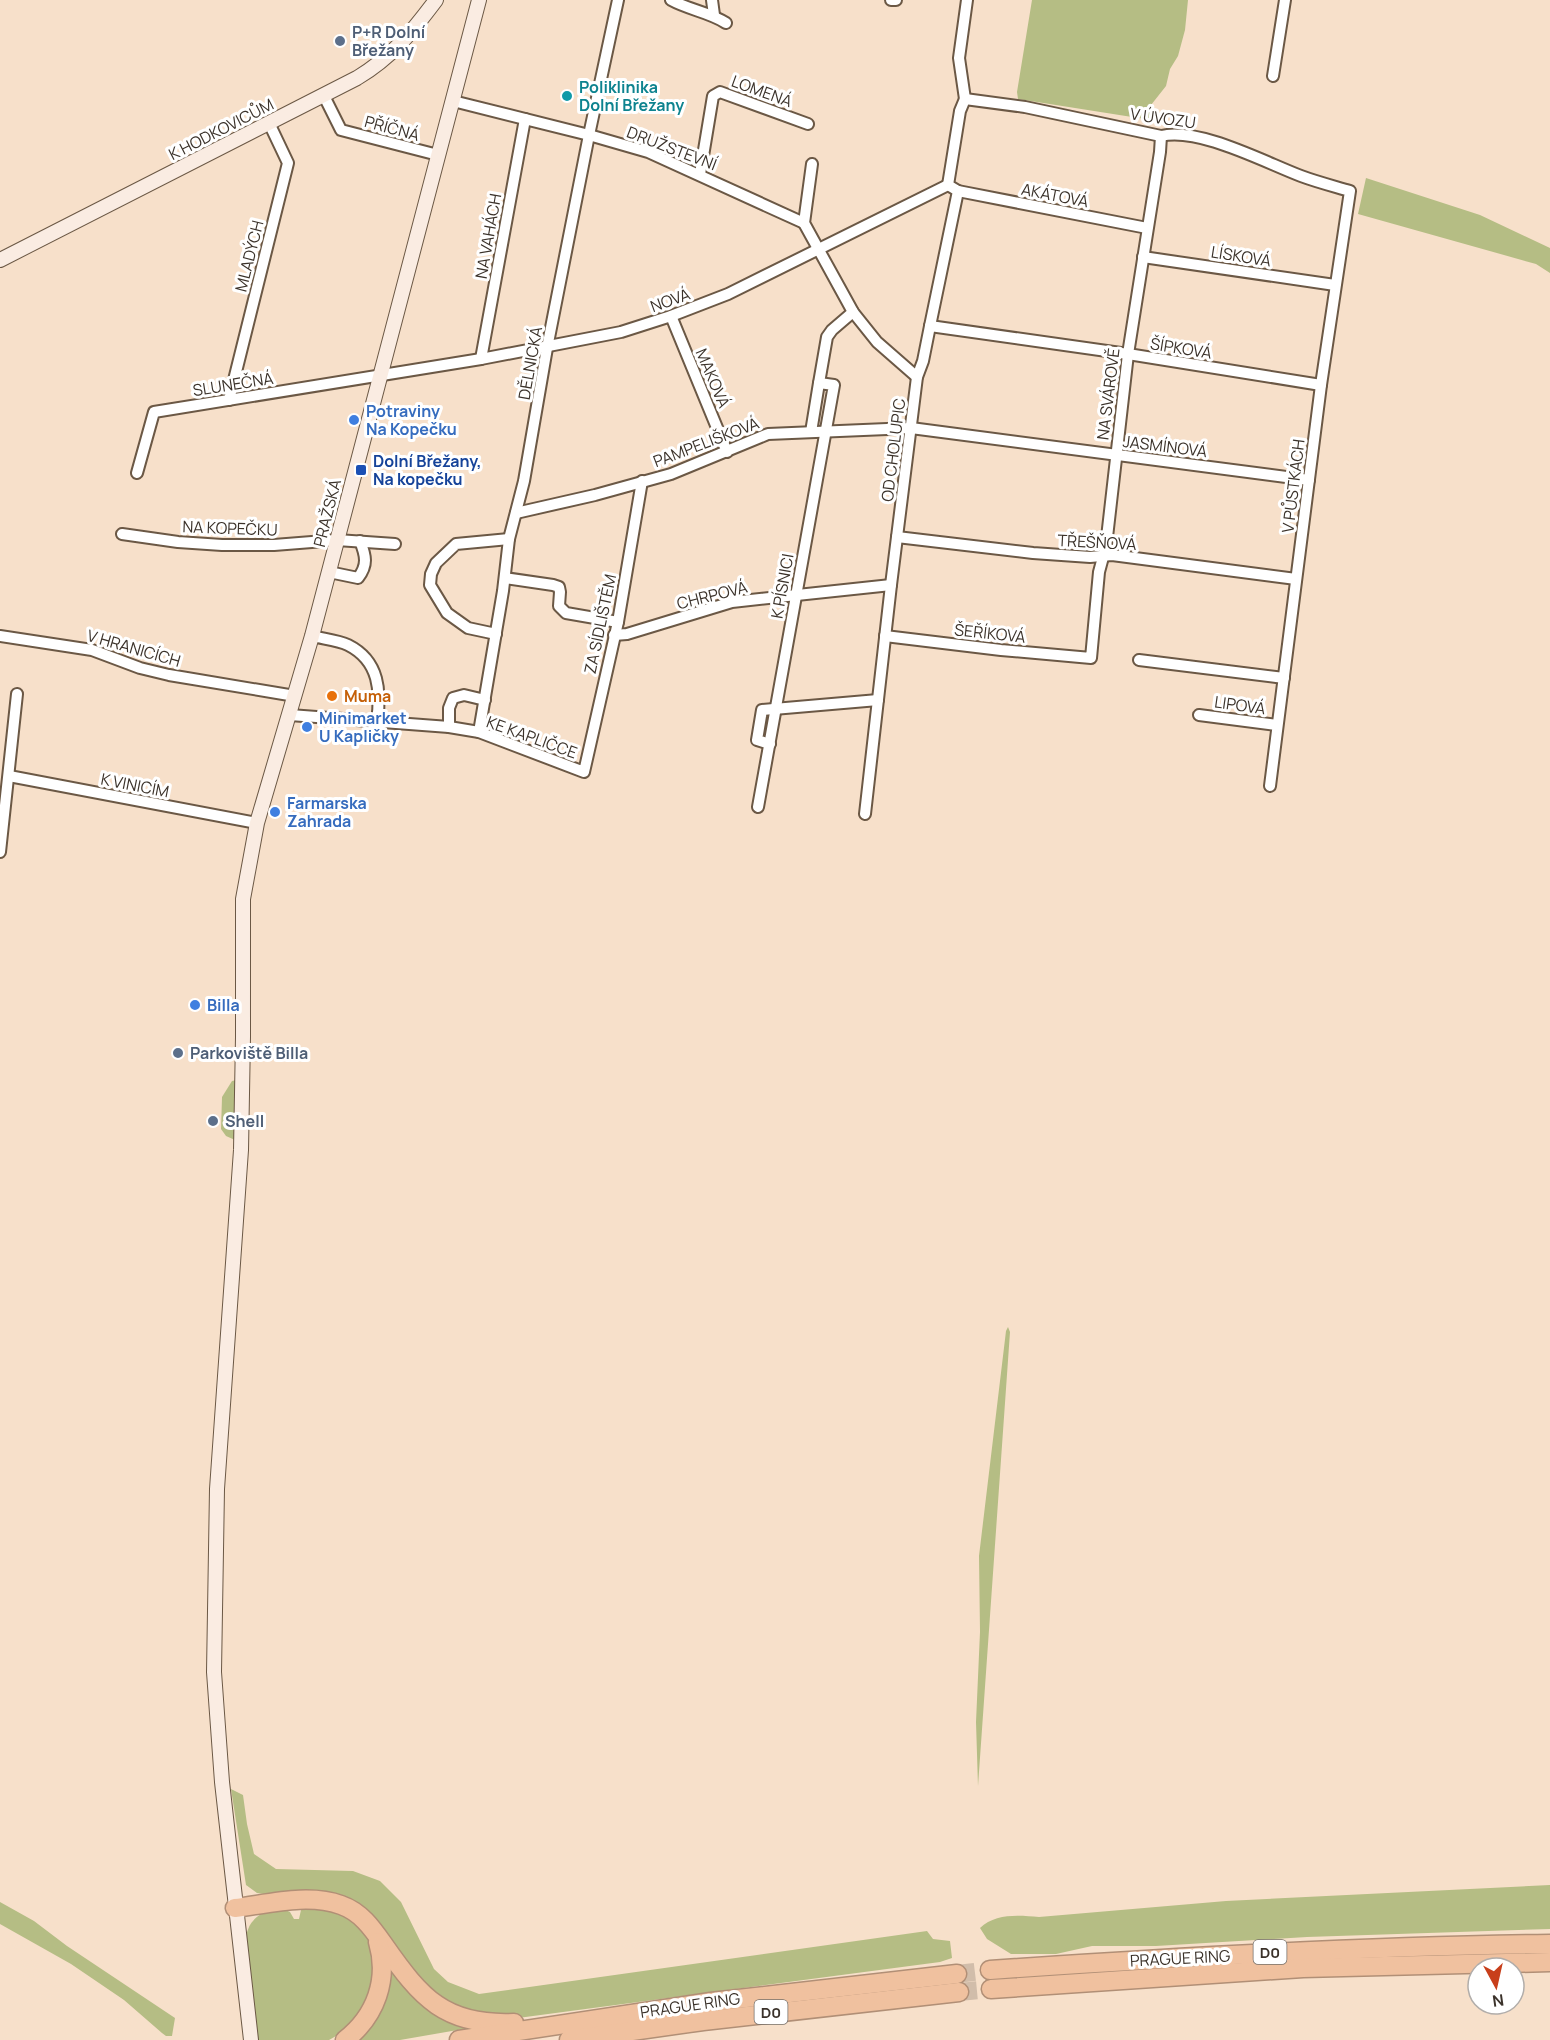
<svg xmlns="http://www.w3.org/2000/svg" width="1550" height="2040" font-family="Manrope,sans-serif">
	<rect width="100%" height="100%" fill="#f7e0ca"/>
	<g fill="#b5bd84">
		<path d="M1032,0H1188L1185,30L1178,56L1170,69L1166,86L1151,105V120L1018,99L1017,92Z"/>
		<path d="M1366,178L1480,215L1550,248V273L1536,264L1358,214Z"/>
		<path d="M237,1080L235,1140L226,1136L221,1129L222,1097L232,1081Z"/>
		<path d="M1008,1327L1010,1332L978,1786L976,1722L980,1632L979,1556L1006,1331Z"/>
		<path d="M231,1789L243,1795L247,1824L254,1854L276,1869L353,1871L380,1881L401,1902L434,1969L448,1982L479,1994L927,1931L933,1939L950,1941L952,1958L940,1962L518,2018L476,2015L441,1998L404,1963L361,1904L332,1895L275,1896L257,1893L246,1885Z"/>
		<path d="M1550,1885V1929L1307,1937L1156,1946H1092L1056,1954H1011L987,1939L980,1928C995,1913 1019,1915 1039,1917L1226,1901Z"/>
		<path d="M0,1902L34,1921L67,1946L175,2018L172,2036H166L162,2033L124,2000L71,1964L0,1924Z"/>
		<path d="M310,1907L337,1912L349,1918L365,1933L371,1942L376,1974L365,2008L343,2032L329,2040H257L246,1935C248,1930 249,1925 253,1921C260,1911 280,1907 290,1912L294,1919H299L301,1910Z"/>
		<path d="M389,1964L475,2027L400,2040H354Z"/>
	</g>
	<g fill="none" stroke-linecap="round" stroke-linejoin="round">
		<g stroke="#d1bdaa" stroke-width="18" stroke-dasharray="18 9" stroke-linecap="butt">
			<path d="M957,1974L990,1970"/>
			<path d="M959,1992L991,1989"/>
		</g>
		<defs>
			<g id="street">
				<path d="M671,0C689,10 709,12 726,23"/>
				<path d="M712,0L714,15"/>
				<path d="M891,0H896"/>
				<path d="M1273,76L1285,0"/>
				<path d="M324,96L341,130L438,155"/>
				<path d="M965,99L1025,107L1161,136C1199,127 1264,162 1301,176C1317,182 1333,186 1350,191L1321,385L1270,786"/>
				<path d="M965,99L959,58L967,0"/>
				<path d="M453,101L589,135L648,152L804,223"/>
				<path d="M812,164L804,223L853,312L877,342L917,377"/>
				<path d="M700,174L713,96L720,92L808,124"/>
				<path d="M958,191L1147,228"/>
				<path d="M1143,257L1335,285"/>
				<path d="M671,316L727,452"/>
				<path d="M930,326L1128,354L1321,385"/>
				<path d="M481,359L525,119"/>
				<path d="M229,400L288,163L269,123"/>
				<path d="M811,432L819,383"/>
				<path d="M137,473L154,412L481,359L621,332L671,316L728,294L948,185"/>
				<path d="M516,513L595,495L671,474L768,434L911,428L1309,480"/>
				<path d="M122,534L178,542L222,545H274L337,540L395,544"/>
				<path d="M897,537L1033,553L1090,557L1112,555L1296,579"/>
				<path d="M329,572L358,578C368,565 366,556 360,541"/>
				<path d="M505,578L553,585L559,587L560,592L559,606L566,613L618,622"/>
				<path d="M496,634L468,628L447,613L430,585L431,574L436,563L456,544L509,539"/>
				<path d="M614,635L627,634L732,602L891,585"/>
				<path d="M0,636L92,650L140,668L169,675L295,696"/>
				<path d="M312,636C324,639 338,640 348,645C380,661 381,692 377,722"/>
				<path d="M885,636L1001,650L1091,658L1099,572L1106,546L1128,354L1160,152L1161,136"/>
				<path d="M1139,660L1284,678"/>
				<path d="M290,715L449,727L479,732L584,772L618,622L642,481"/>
				<path d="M1199,715L1277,725"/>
				<path d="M449,727V708L453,698L464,695L485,700"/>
				<path d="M479,732L503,591L509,539L524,481L547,348L589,135L618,0"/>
				<path d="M770,744L757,740L762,710L878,700"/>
				<path d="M9,776L257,823"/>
				<path d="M758,807L834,385L819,383L827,337L832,330L853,312"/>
				<path d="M865,814L891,585L917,377L923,361L930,326L958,191L948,185L960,111L965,99"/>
				<path d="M0,852L17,694"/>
			</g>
			<g id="secondary">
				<path d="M0,260L357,78C392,57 412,32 436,0"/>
				<path d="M251,2040L222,1782L214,1672L217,1489L241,1150L243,1037V899L257,823L312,636L479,0"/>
			</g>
			<g id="highway">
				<path d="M235,1908C268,1904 308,1893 341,1905C361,1912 372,1928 384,1945C421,1998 445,2026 514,2023"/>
				<path d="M990,1970C1176,1957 1363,1946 1550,1944"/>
				<path d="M991,1989L1303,1968L1550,1962"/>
				<path d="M345,2040C376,2016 389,1979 378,1942"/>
				<path d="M459,2040L711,2002L957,1974"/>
				<path d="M569,2040L703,2021L959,1992"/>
			</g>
		</defs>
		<use href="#street" stroke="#6b5845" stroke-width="14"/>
		<use href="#secondary" stroke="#6b5845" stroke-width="16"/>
		<use href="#highway" stroke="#b18f76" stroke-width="21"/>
		<use href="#street" stroke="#fff" stroke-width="10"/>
		<use href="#secondary" stroke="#faece2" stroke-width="14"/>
		<use href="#highway" stroke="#f0c19f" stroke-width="18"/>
	</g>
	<g fill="#5c6f8a" stroke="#fff" stroke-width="2">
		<circle cx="340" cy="41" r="6"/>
		<circle cx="178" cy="1053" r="6"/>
		<circle cx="213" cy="1121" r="6"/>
	</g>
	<circle fill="#0f9aa8" stroke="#fff" stroke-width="2" cx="567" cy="96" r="6"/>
	<g fill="#3f7fe0" stroke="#fff" stroke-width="2">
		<circle cx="354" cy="420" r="6"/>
		<circle cx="307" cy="727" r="6"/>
		<circle cx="275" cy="812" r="6"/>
		<circle cx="195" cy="1005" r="6"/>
	</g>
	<rect fill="#1a4fb4" stroke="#fff" stroke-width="2" x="355" y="464" width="12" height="12" rx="3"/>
	<circle fill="#e8710a" stroke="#fff" stroke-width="2" cx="332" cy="696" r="6"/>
	<g text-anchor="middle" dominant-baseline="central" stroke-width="6" stroke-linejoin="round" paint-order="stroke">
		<g fill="#fff" stroke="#76706a" stroke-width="1.5">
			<rect x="1253.5" y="1940" width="33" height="24" rx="4.5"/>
			<rect x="754.5" y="2000" width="33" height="24" rx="4.5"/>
		</g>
		<g font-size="15" font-weight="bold" fill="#3b322a">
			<text x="1270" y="1952">D0</text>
			<text x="771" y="2012">D0</text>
		</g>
		<g font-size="16" font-weight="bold" fill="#4e5e75" stroke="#fff" text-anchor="start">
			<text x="352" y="32">P+R Dolní<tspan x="352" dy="18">Břežany</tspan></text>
			<text x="190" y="1053">Parkoviště Billa</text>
			<text x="225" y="1121">Shell</text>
		</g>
		<g font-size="16" font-weight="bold" fill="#0d838f" stroke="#fff" text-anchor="start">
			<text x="579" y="87">Poliklinika<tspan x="579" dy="18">Dolní Břežany</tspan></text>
		</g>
		<g font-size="16" fill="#3b322a" stroke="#fff">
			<text transform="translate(762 91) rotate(20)">LOMENÁ</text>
			<text transform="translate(1163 118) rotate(8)">V ÚVOZU</text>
			<text transform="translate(392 128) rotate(15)">PŘÍČNÁ</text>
			<text transform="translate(221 129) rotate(-27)">K HODKOVICŮM</text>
			<text transform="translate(672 148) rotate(21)">DRUŽSTEVNÍ</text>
			<text transform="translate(1055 195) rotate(11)">AKÁTOVÁ</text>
			<text transform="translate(488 236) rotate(-80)">NA VAHÁCH</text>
			<text transform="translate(249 256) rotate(-76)">MLADÝCH</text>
			<text transform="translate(1241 256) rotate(9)">LÍSKOVÁ</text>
			<text transform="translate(670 300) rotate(-20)">NOVÁ</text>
			<text transform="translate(1181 348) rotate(9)">ŠÍPKOVÁ</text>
			<text transform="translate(530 363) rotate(-80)">DĚLNICKÁ</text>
			<text transform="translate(713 378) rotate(67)">MAKOVÁ</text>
			<text transform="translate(233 384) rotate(-9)">SLUNEČNÁ</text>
			<text transform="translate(1108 394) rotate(-83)">NA SVÁROVĚ</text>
			<text transform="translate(706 442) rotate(-21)">PAMPELIŠKOVÁ</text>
			<text transform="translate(1165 446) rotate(7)">JASMÍNOVÁ</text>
			<text transform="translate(893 450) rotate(-83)">OD CHOLUPIC</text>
			<text transform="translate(1293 486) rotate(-83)">V PŮSTKÁCH</text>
			<text transform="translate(327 513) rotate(-76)">PRAŽSKÁ</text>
			<text transform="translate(230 528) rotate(2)">NA KOPEČKU</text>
			<text transform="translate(1097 542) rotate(3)">TŘEŠŇOVÁ</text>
			<text transform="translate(782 586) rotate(-80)">K PÍSNICI</text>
			<text transform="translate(712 595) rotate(-14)">CHRPOVÁ</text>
			<text transform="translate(600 624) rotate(-78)">ZA SÍDLIŠTĚM</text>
			<text transform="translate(990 633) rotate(6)">ŠEŘÍKOVÁ</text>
			<text transform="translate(134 648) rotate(16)">V HRANICÍCH</text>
			<text transform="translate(1240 705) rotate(8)">LIPOVÁ</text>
			<text transform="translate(532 737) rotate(20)">KE KAPLIČCE</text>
			<text transform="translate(135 785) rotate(11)">K VINICÍM</text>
			<text transform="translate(1180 1958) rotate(-3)">PRAGUE RING</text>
			<text transform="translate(690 2005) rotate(-8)">PRAGUE RING</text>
		</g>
		<g font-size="16" font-weight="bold" fill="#366cbe" stroke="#fff" text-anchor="start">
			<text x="366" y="411">Potraviny<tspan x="366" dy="18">Na Kopečku</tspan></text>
			<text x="319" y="718">Minimarket<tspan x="319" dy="18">U Kapličky</tspan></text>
			<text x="287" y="803">Farmarska<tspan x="287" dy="18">Zahrada</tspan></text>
			<text x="207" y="1005">Billa</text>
		</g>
		<g font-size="16" font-weight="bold" fill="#164399" stroke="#fff" text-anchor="start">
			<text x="373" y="461">Dolní Břežany,<tspan x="373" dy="18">Na kopečku</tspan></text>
		</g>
		<g font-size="16" font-weight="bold" fill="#c56008" stroke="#fff" text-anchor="start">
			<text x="344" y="696">Muma</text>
		</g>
	</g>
	<g transform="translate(1496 1986) rotate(172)"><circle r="28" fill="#ffffff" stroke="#b1adaa" stroke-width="1.5"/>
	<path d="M0-4.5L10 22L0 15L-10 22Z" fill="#c83f1b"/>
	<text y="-9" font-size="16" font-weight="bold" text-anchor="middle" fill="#3b322a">N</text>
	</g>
</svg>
